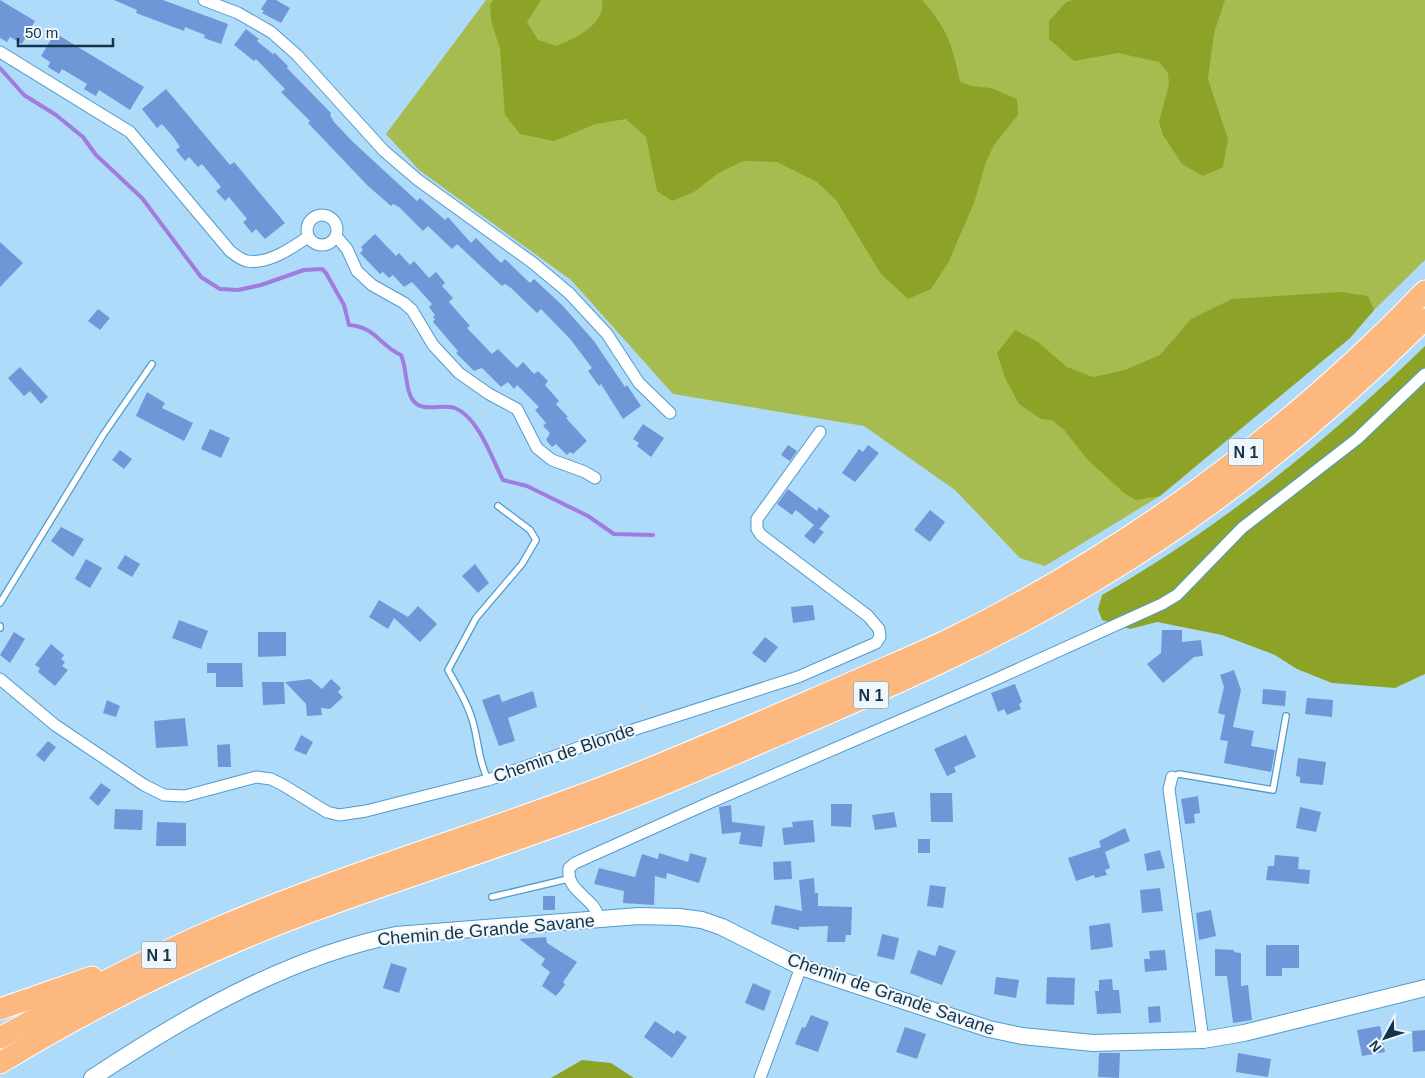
<svg xmlns="http://www.w3.org/2000/svg" width="1425" height="1078" font-family="Arial,sans-serif">
	<rect width="100%" height="100%" fill="#afdbfa"/>
	<path fill="#a6bc51" d="M486,0H1425V260L1374,310L1350,338L1160,496L1045,566L1020,558L955,490L864,426L673,394L571,280L419,170L386,134Z"/>
	<g fill="#8da327">
		<path d="M493,0H541L527,22L538,40L556,46C575,39 606,24 602,0H922C947,28 953,46 960,82L972,86L991,88L1017,99L1018,115L994,145L986,162L974,203L948,263L931,289L908,299L881,274L836,200L817,182L777,162L743,161L717,174L694,192L672,201L657,191L646,137L626,119L596,124L554,141L520,134L505,115L500,49L491,20L490,5Z"/>
		<path d="M1073,0H1225L1214,33L1208,79L1228,139L1223,167L1203,176L1182,164L1163,135L1159,122L1169,84L1168,73L1159,62L1118,53L1074,61L1049,39V21L1066,2Z"/>
		<path d="M1341,292L1368,296L1374,310L1350,338L1160,496L1136,500L1124,493L1088,460L1064,430L1052,420L1041,419L1019,404L1006,380L997,353L1015,330L1038,342L1067,367L1093,377L1125,370L1160,355L1191,319L1232,299Z"/>
		<path d="M1425,346V674L1395,688L1332,683L1297,669L1275,655L1222,635L1157,622L1130,629L1102,620L1098,609L1102,595C1218,529 1330,439 1425,346Z"/>
		<path d="M582,1060L611,1063L634,1078H551Z"/>
	</g>
	<g fill="none" stroke-linecap="round" stroke-linejoin="round">
		<path stroke="#a07cde" stroke-width="4" d="M0,68L24,95L56,115L83,137L96,155L142,198L201,277L220,289L238,290L261,285L304,270L322,269L326,273L344,305L349,325C376,327 379,345 401,355C407,368 405,388 412,399C421,414 442,403 455,408C479,418 492,459 503,480L527,486L588,516L614,534L653,535"/>
	</g>
	<g fill="#6f97d7">
		<path d="M0,0L35,21L22,44L10,37L7,42L0,38Z"/>
		<path d="M114,0H163L228,24L221,44L204,38L205,35L185,27L184,31L136,13L137,10Z"/>
		<path d="M267,0H276L290,8L281,23L262,13L264,11L261,9Z"/>
		<path d="M246,29L259,39L257,41L273,54L275,53L288,66L287,68L331,113L330,115L334,122L352,141L417,201L420,198L445,220L448,217L471,243L476,238L501,263L505,259L530,283L534,279L562,305L594,341L625,387L627,385L641,406L623,419L601,384L599,386L588,371L592,368L571,340L541,309L537,313L511,288L505,284L502,286L457,244L452,249L428,226L423,231L399,207L393,204L391,206L368,186L308,123L310,121L281,92L285,89L256,59L254,61L234,45Z"/>
		<path d="M55,33L144,87L130,110L99,90L96,96L84,89L87,84L62,69L59,74L48,67L50,62L41,56Z"/>
		<path d="M166,89L230,165L234,162L285,223L265,239L256,229L252,233L243,222L247,219L229,197L225,201L216,191L221,187L202,164L198,167L189,157L185,161L176,150L180,147L174,138L162,124L157,128L142,109Z"/>
		<path d="M375,234L396,256L399,253L410,265L414,261L429,278L436,272L445,283L442,286L453,298L449,302L470,326L467,328L492,354L498,349L517,368L523,362L534,374L538,371L548,381L545,385L559,401L556,404L568,417L566,418L587,441L573,454L570,452L567,455L556,444L552,447L546,440L550,433L543,426L546,423L535,410L539,407L517,385L514,389L508,382L501,387L482,368L474,371L456,353L458,351L433,322L435,319L433,317L435,315L429,307L432,304L412,282L404,287L393,275L389,278L383,272L380,274L360,253L363,250L361,247Z"/>
		<path d="M0,242L23,263L0,287Z"/>
		<path d="M98,309L110,318L100,330L88,321Z"/>
		<path d="M20,367L48,397L41,404L30,391L24,396L8,378Z"/>
		<path d="M147,392L165,403L162,408L193,423L184,441L136,416Z"/>
		<path d="M643,424L664,438L651,457L637,446L639,443L633,439Z"/>
		<path d="M210,429L230,438L221,458L201,449Z"/>
		<path d="M788,445L797,451L790,461L781,455Z"/>
		<path d="M868,445L879,453L855,482L842,473L859,449L863,452Z"/>
		<path d="M120,450L132,459L124,469L112,460Z"/>
		<path d="M788,489L817,511L819,507L830,516L819,529L824,532L814,544L804,536L814,525L796,510L792,515L777,504Z"/>
		<path d="M930,510L945,522L930,542L914,530Z"/>
		<path d="M61,527L84,539L73,557L51,541Z"/>
		<path d="M125,555L140,564L132,577L117,568Z"/>
		<path d="M86,559L102,568L90,588L75,579Z"/>
		<path d="M475,564L489,583L478,593L462,576Z"/>
		<path d="M379,600L408,617L418,606L437,624L420,642L394,618L388,629L369,617Z"/>
		<path d="M813,605L815,620L793,623L791,607Z"/>
		<path d="M179,620L208,631L201,649L172,638Z"/>
		<path d="M1162,630H1182V642L1201,640L1203,656L1194,657L1163,683L1147,664L1161,653Z"/>
		<path d="M14,632L25,639L10,663L0,655Z"/>
		<path d="M258,632H286V656L258,657Z"/>
		<path d="M765,637L778,647L765,663L752,653Z"/>
		<path d="M51,644L64,655L61,659L65,662L62,666L68,670L55,686L38,672L40,668L35,665Z"/>
		<path d="M207,663H242L243,687H216V673H207Z"/>
		<path d="M1234,670L1241,690L1233,727L1254,731L1251,746L1275,750L1271,772L1224,763L1228,741L1220,740L1225,715L1218,713L1224,687L1220,675Z"/>
		<path d="M310,679L322,689L331,679L341,688L338,692L343,697L330,709L321,708L322,715L307,716L306,704L285,682Z"/>
		<path d="M262,682H284L285,704L263,705Z"/>
		<path d="M1015,684L1022,702L1019,704L1021,709L1007,715L1004,709L998,712L991,693Z"/>
		<path d="M1263,689L1286,691L1285,706L1262,704Z"/>
		<path d="M533,691L537,707L508,718L515,741L499,746L482,700L499,694L502,702Z"/>
		<path d="M1307,698L1333,700L1332,717L1305,714Z"/>
		<path d="M107,700L120,706L116,717L103,713Z"/>
		<path d="M185,718L188,746L156,748L154,721Z"/>
		<path d="M301,735L313,742L306,755L294,750Z"/>
		<path d="M966,735L976,757L954,767L956,772L947,776L934,749Z"/>
		<path d="M48,741L56,747L44,762L36,755Z"/>
		<path d="M230,744L231,767H218L217,745Z"/>
		<path d="M1298,758L1326,762L1323,785L1300,783V777L1296,776Z"/>
		<path d="M101,783L111,790L98,806L89,798Z"/>
		<path d="M930,793H952L953,822H931Z"/>
		<path d="M1198,796L1200,813L1194,814L1195,823L1185,824L1181,799Z"/>
		<path d="M831,804H852L851,827L831,826Z"/>
		<path d="M731,805L732,822L765,826L762,847L739,844L741,832L722,834L719,807Z"/>
		<path d="M1300,807L1321,812L1316,832L1296,828Z"/>
		<path d="M115,809L143,810L142,830L114,829Z"/>
		<path d="M894,812L897,827L875,830L872,815Z"/>
		<path d="M813,820L815,842L784,845L782,828L793,827L792,822Z"/>
		<path d="M157,822L186,823V846H156Z"/>
		<path d="M1125,828L1130,841L1105,852L1110,868L1105,870L1107,875L1095,878L1094,875L1076,881L1068,858L1101,847L1099,841Z"/>
		<rect x="918" y="839" width="12" height="14"/>
		<path d="M1160,850L1165,868L1147,871L1144,854Z"/>
		<path d="M659,853L688,862L690,853L707,858L699,883L667,873L666,879L655,876L654,905L623,903L624,891L594,884L599,868L635,877L642,854L658,859Z"/>
		<path d="M1275,855L1299,857L1298,869L1310,870L1309,884L1266,880L1268,866H1274Z"/>
		<path d="M791,861L792,879L774,880L773,862Z"/>
		<path d="M814,878L815,893H818V906L852,907L851,935H846L845,942H827L828,926L799,927V930L771,924L775,905L802,911L799,880Z"/>
		<path d="M930,885L946,887L943,908L927,906Z"/>
		<path d="M1160,888L1163,911L1142,913L1140,890Z"/>
		<rect x="543" y="896" width="12" height="14"/>
		<path d="M1211,910L1216,936L1199,940L1196,913Z"/>
		<path d="M1110,923L1113,947L1091,950L1089,926Z"/>
		<path d="M882,934L899,938L894,960L877,956Z"/>
		<path d="M546,937L547,943L577,962L563,982L565,985L556,996L542,986L550,972L541,965L545,959L519,939Z"/>
		<path d="M939,945L956,951L942,985L910,973L918,950L935,956Z"/>
		<path d="M1266,945H1299V968H1282V976H1266Z"/>
		<path d="M1215,949L1234,950V952L1241,953V986L1248,985L1252,1020L1233,1023L1227,976H1215Z"/>
		<path d="M1165,950L1167,970L1145,972L1144,959H1150L1149,951Z"/>
		<path d="M391,963L407,968L399,993L383,988Z"/>
		<path d="M996,977L1019,980L1016,998L994,994Z"/>
		<path d="M1047,977L1075,978L1074,1005L1046,1004Z"/>
		<path d="M1112,979L1113,990H1119L1121,1013L1097,1014L1095,991H1099V980Z"/>
		<path d="M753,983L771,991L764,1011L745,1003Z"/>
		<path d="M1160,1006L1161,1022L1149,1023L1148,1007Z"/>
		<path d="M811,1015L829,1022L818,1052L795,1044L802,1027L805,1028Z"/>
		<path d="M655,1021L674,1034L677,1030L687,1037L672,1058L644,1037Z"/>
		<path d="M1380,1026L1385,1052L1362,1056L1357,1030Z"/>
		<path d="M905,1027L926,1034L917,1059L896,1052Z"/>
		<path d="M1425,1030V1051L1413,1052L1412,1031Z"/>
		<path d="M1099,1053H1120L1119,1078L1098,1077Z"/>
		<path d="M1238,1053L1271,1059L1268,1077L1236,1072Z"/>
	</g>
	<g fill="none" stroke-linecap="round" stroke-linejoin="round">
		<defs>
			<g id="lane">
				<path d="M0,603L103,435L152,364"/>
				<path d="M0,626V628"/>
				<path d="M1172,777L1179,774L1273,790L1286,716"/>
				<path d="M488,780C477,757 479,741 472,719C467,702 457,686 448,670L476,618L522,564L536,540L530,530L498,506"/>
				<path d="M492,897L568,879"/>
			</g>
			<g id="street">
				<path d="M204,0L238,13L271,32L297,55L384,151L418,180L533,263L569,293L607,334L639,383L670,413"/>
				<path d="M0,52L130,132L230,251C235,255 241,260 247,261C267,265 292,248 308,237"/>
				<circle cx="322" cy="230" r="15"/>
				<path d="M336,236L347,249L357,271L372,285L404,303L412,310L433,345L459,373L489,394L517,409L537,448L552,460L585,472L595,478"/>
				<path d="M0,679L55,725L144,785L164,795L185,796L256,777L271,779L283,785L327,812L339,815L366,811L488,780L586,745L798,677L876,643L880,637L879,629L868,616L761,535L757,529V519L820,432"/>
				<path d="M1172,777L1169,789L1203,1040"/>
				<path d="M600,920C598,915 596,909 592,905C581,892 567,887 569,868L575,863L711,802L992,681L1162,604L1177,595L1242,528L1357,439L1425,374"/>
				<path d="M760,1078L801,967"/>
			</g>
			<path id="secondary" d="M92,1078C184,1017 287,957 396,935L639,916L679,917L702,920L722,927L801,967L989,1029L1022,1036L1093,1043L1203,1040L1244,1033L1425,988"/>
			<g id="highway">
				<path d="M0,1009L92,977"/>
				<path d="M0,1038C71,998 144,960 218,928C351,871 490,832 624,779C697,750 770,718 842,687C877,671 912,657 946,641C1124,554 1288,434 1425,291"/>
				<path d="M0,1063C97,1004 200,953 307,913C406,876 508,845 606,807C670,783 732,755 794,728C896,684 998,639 1094,581C1215,509 1325,419 1425,319"/>
			</g>
		</defs>
		<use href="#lane" stroke="#4f9bcc" stroke-width="8"/>
		<use href="#street" stroke="#4f9bcc" stroke-width="13"/>
		<use href="#secondary" stroke="#4f9bcc" stroke-width="18"/>
		<use href="#highway" stroke="#fff" stroke-width="23"/>
		<use href="#lane" stroke="#fff" stroke-width="5.5"/>
		<use href="#street" stroke="#fff" stroke-width="11"/>
		<use href="#secondary" stroke="#fff" stroke-width="16"/>
		<use href="#highway" stroke="#fdb880" stroke-width="21"/>
	</g>
	<g text-anchor="middle" dominant-baseline="central" stroke-width="4" stroke-linejoin="round" paint-order="stroke">
		<g fill="#eff6fc" stroke="#556e7e" stroke-width="1">
			<rect x="1228.5" y="438.5" width="35" height="27" rx="4"/>
			<rect x="853.5" y="681.5" width="35" height="27" rx="4"/>
			<rect x="141.5" y="941.5" width="35" height="27" rx="4"/>
		</g>
		<g font-size="16" font-weight="bold" fill="#133448">
			<text x="1246" y="452">N 1</text>
			<text x="871" y="695">N 1</text>
			<text x="159" y="955">N 1</text>
		</g>
		<g font-size="18" fill="#133448" stroke="#eff6fc">
			<text transform="translate(564 753) rotate(-19)">Chemin de Blonde</text>
			<text transform="translate(486 930) rotate(-5)">Chemin de Grande Savane</text>
			<text transform="translate(891 994) rotate(19)">Chemin de Grande Savane</text>
		</g>
	</g>
	<g transform="translate(1385 1038) rotate(230)" stroke="#eff6fc" stroke-width="4" paint-order="stroke">
	<path d="M0-4L9 19L0 12L-9 19Z" fill="#133448"/>
	<text y="-8" font-size="14" font-weight="bold" text-anchor="middle" fill="#133448">N</text>
	</g>
	<path d="M18 38v8h95v-8" fill="none" stroke="#133448" stroke-width="2.5"/>
	<text x="25" y="38" font-size="15" fill="#133448" stroke="#eff6fc" stroke-width="4" paint-order="stroke">50 m</text>
</svg>
